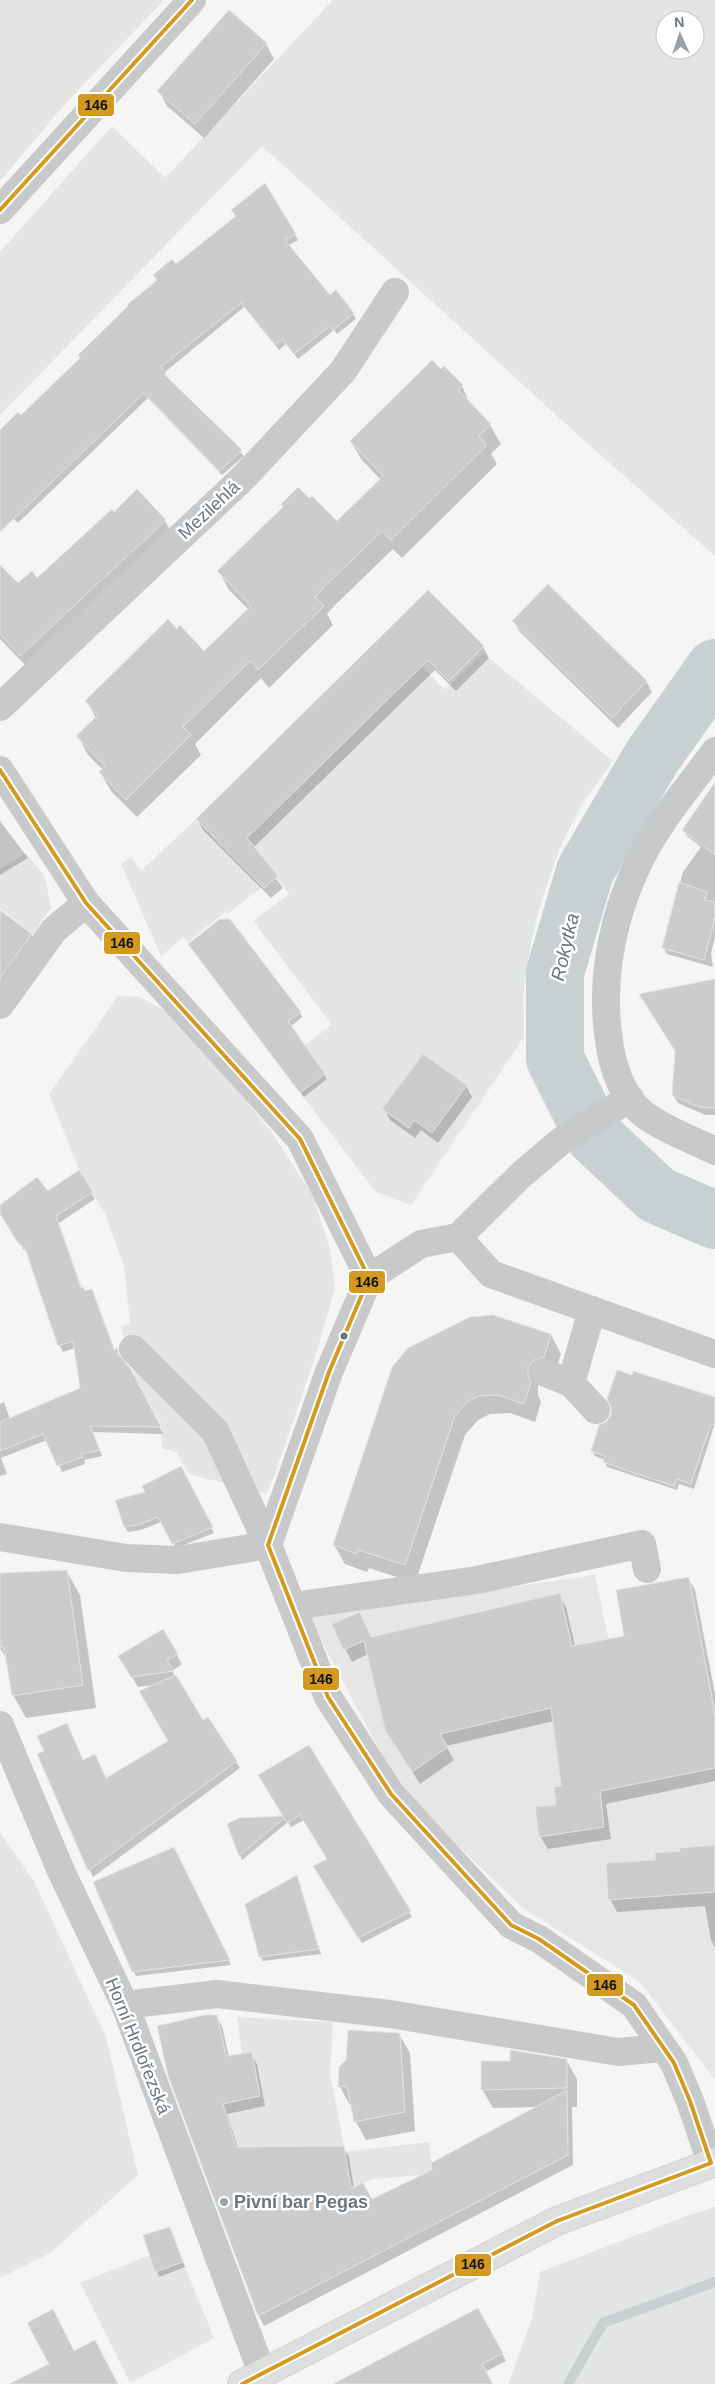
<svg xmlns="http://www.w3.org/2000/svg" width="715" height="2384" font-family="Arial,sans-serif">
	<rect width="100%" height="100%" fill="#f5f5f4"/>
	<path fill="#e5e6e6" d="M595,1575L629,1738L715,1721V2080L640,1982L523,1908L402,1792L308,1616Z"/>
	<g fill="#e3e6e2" fill-rule="evenodd">
		<path d="M0,0H164L65,104L0,181Z"/>
		<path d="M333,0H715V556L578,435L262,146L0,415V252L112,126L165,178ZM665,20H695V50H665Z"/>
		<path d="M483,653L613,761L583,803L561,845L542,899L532,938L523,996L524,1037L411,1205L376,1192L300,1093L325,1074L305,1045L332,1025L253,921L289,894L276,877L228,913L226,911L188,942L183,937L161,956L121,864L131,857L141,871L196,819L230,854L422,666L445,690ZM423,1054L466,1086L432,1133L414,1120L408,1128L382,1109Z"/>
		<path d="M26,853L45,877L51,908L33,934L0,908V869Z"/>
		<path d="M118,996L140,997L177,1017L270,1130L313,1196L330,1250L335,1288L316,1354L274,1477L266,1494L189,1474L176,1452L162,1448L161,1424L136,1380L121,1326L130,1323L124,1266L105,1214L79,1170L49,1094Z"/>
		<path d="M0,1832L35,1883L106,2037L138,2175L50,2253L0,2278Z"/>
		<path d="M237,2017L333,2022L330,2073L344,2146L232,2147L236,2145L221,2100L260,2096L252,2053L242,2054Z"/>
		<path d="M429,2142L433,2174L372,2179L354,2187L350,2180L345,2152Z"/>
		<path d="M715,2207V2384H508L532,2319L540,2272L689,2215Z"/>
		<path d="M150,2255L155,2272L183,2262L214,2338L130,2383L80,2283Z"/>
	</g>
	<g fill="#0003">
		<path d="M266,44L274,59L204,138L167,106L159,91Z"/>
		<path d="M264,185L298,240L288,246L329,297L353,314L356,319L337,334L334,330L298,359L286,344L279,350L244,307L165,372L167,379L244,456L222,475L148,398L18,523L0,505V437L176,266L237,217Z"/>
		<path d="M441,370L462,386L471,406L490,425L501,444L491,454L497,464L402,558L393,549L334,606L327,614L333,625L269,688L261,678L195,744L201,755L137,817L111,791L100,772L103,770L88,755L78,736L96,718L87,701L204,653L249,610L229,590L219,571L337,523L381,480L362,460L351,442Z"/>
		<path d="M114,514L165,521L174,536L30,670L0,639V567L18,585L37,580Z"/>
		<path d="M428,592L483,647L489,658L456,691L435,670L253,848L283,888L271,898L203,830L197,819Z"/>
		<path d="M514,621L646,681L652,692L618,728L520,632Z"/>
		<path d="M715,785V936L711,953L713,967L667,954L663,947L683,872L701,847L687,836L684,830Z"/>
		<path d="M0,821L28,858L0,875Z"/>
		<path d="M0,911L31,934L37,945L8,985L0,979Z"/>
		<path d="M192,949L300,1012L302,1017L290,1027L327,1079L304,1097Z"/>
		<path d="M715,984V1115H705L678,1103L673,1095Z"/>
		<path d="M466,1086L472,1097L438,1143L421,1130L415,1138L390,1120L384,1109Z"/>
		<path d="M78,1172L95,1199L59,1223L82,1289L86,1292L92,1290L95,1297L115,1351L117,1349L121,1359L133,1376L163,1434L93,1432L102,1456L84,1460L85,1464L62,1472L47,1440L1,1458L7,1474L0,1476V1404L4,1402L10,1419L82,1389L75,1348L63,1352L60,1346L28,1253L23,1249L2,1214L0,1207L48,1193Z"/>
		<path d="M551,1335L561,1354L554,1375L544,1378L538,1386V1395L541,1402L535,1422L510,1413L490,1414L478,1420L465,1435L415,1583L369,1568L367,1572L345,1564L334,1545L393,1367Z"/>
		<path d="M715,1398V1423L694,1489L679,1484L677,1490L607,1467L605,1460L595,1456L592,1451Z"/>
		<path d="M180,1468L214,1533L176,1548L161,1522L141,1530L128,1532L125,1527L147,1492Z"/>
		<path d="M67,1572L80,1595L96,1708L26,1718L13,1695L8,1661L0,1648V1575Z"/>
		<path d="M688,1578L695,1590L715,1694V1781L606,1804L611,1839L548,1849L540,1836L557,1806L562,1787L554,1721L446,1746L454,1760L420,1784L394,1743L368,1654L352,1662L333,1624L360,1614L372,1638L559,1595L566,1607L575,1646L626,1637Z"/>
		<path d="M163,1631L182,1664L172,1671L202,1722L207,1719L240,1768L93,1877L39,1755L83,1761L106,1779L170,1741L155,1685L138,1687L120,1656Z"/>
		<path d="M308,1746L412,1917L362,1943L315,1867L328,1860L304,1820L291,1827L288,1822L242,1860L229,1824L285,1817Z"/>
		<path d="M715,1846V1948L711,1940L705,1906L617,1912L610,1899L657,1862Z"/>
		<path d="M176,1853L231,1965L136,1976L133,1971Z"/>
		<path d="M297,1877L321,1954L263,1961L260,1956Z"/>
		<path d="M216,2016L222,2026L229,2057L251,2054L257,2064L265,2106L227,2114L238,2148L343,2147L349,2157L354,2189L371,2201L434,2171L538,2107L493,2108L482,2089L566,2060L577,2079V2107H572L573,2165L264,2326L259,2316L169,2076Z"/>
		<path d="M399,2034L410,2053L415,2131L366,2140L356,2122L352,2105H350L340,2087Z"/>
		<path d="M172,2233L185,2267L159,2277L145,2236Z"/>
		<path d="M478,2309L506,2361L485,2372L492,2384H335Z"/>
	</g>
	<g fill="none" stroke-linecap="round" stroke-linejoin="round">
		<path stroke="#c9d0d2" stroke-width="10" d="M568,2384L603,2323L715,2282"/>
		<path stroke="#c9d0d2" stroke-width="58" d="M715,668L652,757L585,871L555,973V1059L593,1135L657,1195L715,1220"/>
	</g>
	<g fill="#cbcccd" stroke="#e4e4e4">
		<path d="M229,10L267,43L195,124L157,91Z"/>
		<path d="M265,183L296,234L285,240L330,295L336,290L354,313L333,330L330,326L294,354L282,339L275,345L241,303L161,367L166,372L164,374L242,450L219,471L144,393L0,532V430L18,412L21,415L80,358L78,355L128,306L127,305L157,280L153,275L172,259L176,264L236,216L231,210Z"/>
		<path d="M432,360L441,369L444,366L463,385L458,390L491,424L479,436L487,445L391,540L382,531L324,587L315,597L324,606L258,670L250,661L183,727L191,735L126,800L99,772L105,766L76,736L98,715L85,701L168,619L177,629L180,625L204,651L251,606L217,571L283,507L281,504L298,487L309,498L312,496L337,521L383,476L350,441Z"/>
		<path d="M137,489L166,520L20,656L0,634V565L18,583L32,571L37,578L112,509L114,512Z"/>
		<path d="M548,584L647,681L612,718L512,621Z"/>
		<path d="M428,590L484,646L449,681L428,660L247,838L278,876L264,888L196,819Z"/>
		<path d="M715,782V855L682,830Z"/>
		<path d="M679,882L707,892L705,900L715,902V918L704,960L662,948Z"/>
		<path d="M0,910L32,934L0,978Z"/>
		<path d="M220,919H230L301,1012L288,1021L325,1074L300,1093L188,944Z"/>
		<path d="M715,979V1108L699,1107L672,1095L675,1051L639,994Z"/>
		<path d="M423,1054L467,1085L432,1133L414,1120L409,1128L382,1109Z"/>
		<path d="M79,1170L93,1192L56,1216L81,1288L84,1287L85,1291L92,1289L114,1350L118,1348V1354L130,1368L161,1427L90,1426L100,1450L81,1454L83,1457L57,1466L43,1434L0,1451V1422L80,1388L73,1341L58,1346L25,1248L18,1243L0,1214V1205L37,1177L48,1191Z"/>
		<path d="M493,1315L551,1334L544,1357L534,1360L528,1367V1375L531,1382L524,1404L498,1395L479,1396L467,1402L455,1416L405,1565L358,1550L357,1554L333,1545L392,1367L408,1348L470,1317Z"/>
		<path d="M617,1370L632,1375L633,1371L715,1397V1425L711,1424L691,1484L677,1479L674,1486L640,1475L603,1462L605,1456L591,1451L599,1425L606,1422L611,1415V1407L607,1399Z"/>
		<path d="M181,1466L213,1527L172,1544L158,1517L138,1525L124,1527L115,1500L145,1492L142,1486Z"/>
		<path d="M67,1570L83,1685L12,1696L4,1647H0V1573Z"/>
		<path d="M689,1577L715,1714V1768L600,1791L604,1827L539,1837L535,1807L556,1805L554,1787L561,1786L551,1708L440,1734L448,1747L412,1772L385,1730L364,1641L343,1650L332,1624L360,1612L371,1637L560,1593L572,1646L624,1636L616,1590Z"/>
		<path d="M163,1629L178,1654L167,1660L174,1671L131,1677L118,1656Z"/>
		<path d="M176,1675L203,1720L208,1717L237,1761L88,1871L37,1754L44,1751L37,1736L67,1723L83,1760L95,1754L106,1778L168,1741L139,1691Z"/>
		<path d="M309,1745L411,1911L358,1938L313,1866L327,1859L300,1815L287,1823L284,1818L239,1856L227,1824L239,1818L283,1816L258,1775Z"/>
		<path d="M715,1845V1892L608,1900L606,1863L655,1860V1853L680,1851L679,1848Z"/>
		<path d="M174,1847L230,1960L132,1972L93,1882Z"/>
		<path d="M297,1875L319,1949L259,1957L245,1904Z"/>
		<path d="M204,2015H217L226,2056L252,2052L260,2096L223,2104L236,2147L344,2146L351,2189L363,2183L372,2199L432,2170L431,2163L567,2090L568,2155L258,2316L168,2076L157,2026Z"/>
		<path d="M348,2030L400,2033L405,2112L354,2122L347,2086L338,2087L339,2067L346,2060Z"/>
		<path d="M510,2050L567,2059V2088L481,2090V2061H510Z"/>
		<path d="M170,2227L183,2262L155,2272L143,2235Z"/>
		<path d="M478,2308L503,2353L482,2364L493,2384H333Z"/>
		<path d="M53,2309L74,2351L95,2340L118,2384H9L49,2364L27,2323Z"/>
	</g>
	<g fill="none" stroke-linecap="round" stroke-linejoin="round">
		<defs>
			<path id="major" d="M242,2384L557,2221L715,2162"/>
		</defs>
		<use href="#major" stroke="#d1d2d2" stroke-width="30"/>
		<g stroke="#c7c9ca" stroke-width="28">
			<path d="M0,210L192,0"/>
			<path d="M0,707L242,479L343,371L395,292"/>
			<path d="M715,751C698,775 679,797 663,821C621,882 599,960 608,1033C611,1061 620,1093 641,1112C660,1128 693,1140 715,1151"/>
			<path d="M0,770L86,903L300,1139L369,1278"/>
			<path d="M0,1005L54,930L86,903"/>
			<path d="M458,1237L421,1244L369,1278L329,1372L268,1545L328,1697L391,1794L511,1925L539,1939L634,2005L674,2063L690,2101L711,2163"/>
			<path d="M458,1237L491,1274L715,1354"/>
			<path d="M458,1237L521,1175L561,1141L630,1098"/>
			<path d="M592,1310L571,1383L596,1410"/>
			<path d="M543,1372L571,1383"/>
			<path d="M0,1537L126,1558L178,1560L268,1545L215,1431L133,1349"/>
			<path d="M293,1606L477,1580L642,1544L647,1569"/>
			<path d="M0,1725L61,1871L125,2005L262,2373"/>
			<path d="M125,2005L217,1994L390,2014L618,2052L662,2048"/>
		</g>
		<use href="#major" stroke="#dddede" stroke-width="28"/>
		<defs>
			<g id="bus-1">
				<path d="M0,210L192,0"/>
				<path d="M0,770L86,903L300,1139L369,1278L329,1372L268,1545L328,1697L391,1794L511,1925L539,1939L634,2005L674,2063L690,2101L711,2163"/>
				<path d="M242,2384L557,2221L711,2163"/>
			</g>
		</defs>
		<use href="#bus-1" stroke="#fff" stroke-width="8"/>
		<use href="#bus-1" stroke="#d49a20" stroke-width="4"/>
	</g>
	<circle fill="#697680" stroke="#fff" stroke-width="2" cx="344" cy="1336" r="4.5"/>
	<circle fill="#9aa2a9" stroke="#fff" stroke-width="2" cx="224" cy="2202" r="5"/>
	<g text-anchor="middle" dominant-baseline="central" stroke-width="5" stroke-linejoin="round" paint-order="stroke">
		<g font-size="18" fill="#697680" stroke="#fff">
			<text transform="translate(209 510) rotate(-43)">Mezilehlá</text>
			<text transform="translate(138 2046) rotate(68)">Horní Hrdlořezská</text>
		</g>
		<g font-size="18" font-weight="bold" fill="#697680" stroke="#fff" text-anchor="start">
			<text x="234" y="2202">Pivní bar Pegas</text>
		</g>
		<g font-size="19" font-style="italic" fill="#64777c" stroke="#fff">
			<text transform="translate(565 947) rotate(-77)">Rokytka</text>
		</g>
	</g>
	<g stroke="#fff" stroke-width="2">
		<rect x="77" y="93" width="38" height="24" rx="5" fill="#d49a20"/>
		<rect x="103" y="931" width="38" height="24" rx="5" fill="#d49a20"/>
		<rect x="348" y="1270" width="38" height="24" rx="5" fill="#d49a20"/>
		<rect x="302" y="1667" width="38" height="24" rx="5" fill="#d49a20"/>
		<rect x="586" y="1973" width="38" height="24" rx="5" fill="#d49a20"/>
		<rect x="454" y="2253" width="38" height="24" rx="5" fill="#d49a20"/>
	</g>
	<g font-size="14" text-anchor="middle" font-weight="bold" fill="#111">
		<text x="96" y="110">146</text>
		<text x="122" y="948">146</text>
		<text x="367" y="1287">146</text>
		<text x="321" y="1684">146</text>
		<text x="605" y="1990">146</text>
		<text x="473" y="2269">146</text>
	</g>
	<g transform="translate(680 35) rotate(357)"><circle r="24" fill="#ffffff" stroke="#c3c8cc"/>
	<path d="M0-4L9 19L0 12L-9 19Z" fill="#9aa2a9"/>
	<text y="-8" font-size="14" font-weight="bold" text-anchor="middle" fill="#697680">N</text>
	</g>
</svg>
